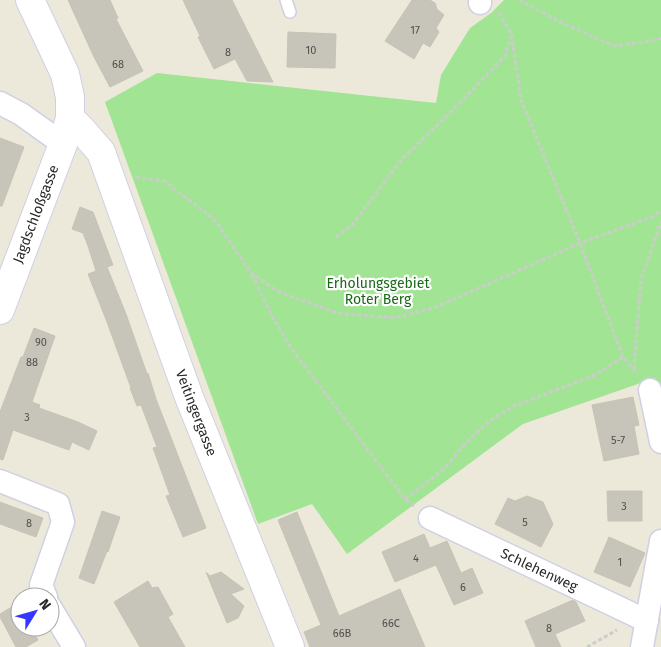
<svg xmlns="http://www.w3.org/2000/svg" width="661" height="647" font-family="'Fira Sans',sans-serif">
	<rect width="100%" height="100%" fill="#ece8da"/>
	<path fill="#a1e594" d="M504,0H661V393L655,378L523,424L347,554L312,504L258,524L105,102L157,73L436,103L441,75L470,28L491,13Z"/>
	<g fill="#c7c4ba" stroke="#c7c4b4">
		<path d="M68,0H110L118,18L116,19L143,71L110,87L94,57Z"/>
		<path d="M183,0H232L273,82L247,81L235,59L214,69L198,37L200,36Z"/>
		<path d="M412,0H430L435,3L437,9L444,15L436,28L439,32L430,47L423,43L414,59L385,41Z"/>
		<path d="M288,32L336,34L335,68L287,67Z"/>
		<path d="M0,138L24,147L2,206H0Z"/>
		<path d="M80,207L93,212L113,265L107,267L126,314L147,374L148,373L156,399L206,528L183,537L166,496L170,495L153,448L157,447L141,405L137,406L130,388H131L107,322L88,274L96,271L88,246L83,233L72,229Z"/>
		<path d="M34,328L55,336L32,402L40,405L39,408L78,422L97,431L89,450L72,442L69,450L13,430L3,460L0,459V412L21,357H23Z"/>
		<path d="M633,397L639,425L634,426L639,454L604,461L592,405Z"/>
		<path d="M607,491H642V521H608Z"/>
		<path d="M527,496L543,502L553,524L541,547L495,524L508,498L515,501Z"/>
		<path d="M0,502L43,518L36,537L0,524Z"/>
		<path d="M102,511L120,517L108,552L107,551L94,584L79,578Z"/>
		<path d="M297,512L339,616L400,589L425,647H310L304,632L321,625L278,520Z"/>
		<path d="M424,534L430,548L447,541L461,573L472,568L483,593L454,605L436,565L395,582L382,552Z"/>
		<path d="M609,537L645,553L630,587L594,572Z"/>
		<path d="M206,572L210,576L221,572L244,589L231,594L244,606L238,618L227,623Z"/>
		<path d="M148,581L152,588L158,587L173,614L168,617L185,647H140L114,602Z"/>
		<path d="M573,600L576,602L585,621L555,634L561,647H536L525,621Z"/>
		<path d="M20,602V627H31L38,640L26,647H16L0,617V614Z"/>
	</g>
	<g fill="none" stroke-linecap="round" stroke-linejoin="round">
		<defs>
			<path id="lane" d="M286,0L290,12"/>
			<g id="street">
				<path d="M480,0V3"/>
				<path d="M0,103L21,114L63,144"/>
				<path d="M650,390L661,442"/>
				<path d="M0,481L58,504L63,522L41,585L46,597"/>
				<path d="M430,518L647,621"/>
				<path d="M50,607L74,647"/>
				<path d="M642,647L661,541"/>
			</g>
			<g id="secondary">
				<path d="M70,118L81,129L101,152L189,397L290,647"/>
				<path d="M0,310L63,144L70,118V97L65,74L30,0"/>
			</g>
		</defs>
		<use href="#lane" stroke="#cfd0e3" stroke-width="14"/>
		<use href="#street" stroke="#cfd0e3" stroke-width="25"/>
		<use href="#secondary" stroke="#cfd0e3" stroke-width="30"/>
		<g stroke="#ccc" stroke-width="3" stroke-dasharray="4 2.5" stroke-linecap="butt">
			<path d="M519,0L560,22L615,46L657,40L661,38"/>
			<path d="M498,13L500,14L512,36L521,100L580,243L623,357L638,374"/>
			<path d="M136,177L164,181L214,219L251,273L279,292L337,313L394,318L434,308L580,243L652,217L661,210"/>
			<path d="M336,237L353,224L401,160L450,113L505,56L511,37"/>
			<path d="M252,275L273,318L291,348L405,499L414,506"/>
			<path d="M634,369L641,279L661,222"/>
			<path d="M405,499L443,470L465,444L489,421L514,406L595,375L623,357"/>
			<path d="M587,647L617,630"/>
		</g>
		<use href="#lane" stroke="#fff" stroke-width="11"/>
		<use href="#street" stroke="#fff" stroke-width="22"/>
		<use href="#secondary" stroke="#fff" stroke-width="28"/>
	</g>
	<g text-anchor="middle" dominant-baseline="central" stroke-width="4.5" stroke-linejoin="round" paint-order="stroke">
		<g font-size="11" fill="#50504d">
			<text x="415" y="30">17</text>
			<text x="311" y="50">10</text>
			<text x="228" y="52">8</text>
			<text x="118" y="64">68</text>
			<text x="41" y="342">90</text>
			<text x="32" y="362">88</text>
			<text x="27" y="417">3</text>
			<text x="618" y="440">5-7</text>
			<text x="624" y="506">3</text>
			<text x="525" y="522">5</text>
			<text x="29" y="523">8</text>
			<text x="416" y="558">4</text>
			<text x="620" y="562">1</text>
			<text x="463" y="587">6</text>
			<text x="391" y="623">66C</text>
			<text x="549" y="628">8</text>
			<text x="342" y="633">66B</text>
		</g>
		<g font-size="14" fill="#292929" stroke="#fff">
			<text transform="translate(36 214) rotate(-69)">Jagdschloßgasse</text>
			<text transform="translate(196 413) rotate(69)">Veitingergasse</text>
			<text transform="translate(539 570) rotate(25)">Schlehenweg</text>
		</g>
		<g font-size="14" fill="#196917" stroke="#fff">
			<text x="378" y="283">Erholungsgebiet<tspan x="378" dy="16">Roter Berg</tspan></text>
		</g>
	</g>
	<g transform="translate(35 612) rotate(53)"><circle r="24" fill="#ffffff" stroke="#a9a9a9"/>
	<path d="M0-4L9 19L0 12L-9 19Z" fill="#3437ff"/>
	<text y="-8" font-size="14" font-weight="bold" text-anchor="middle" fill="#292929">N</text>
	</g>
</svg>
